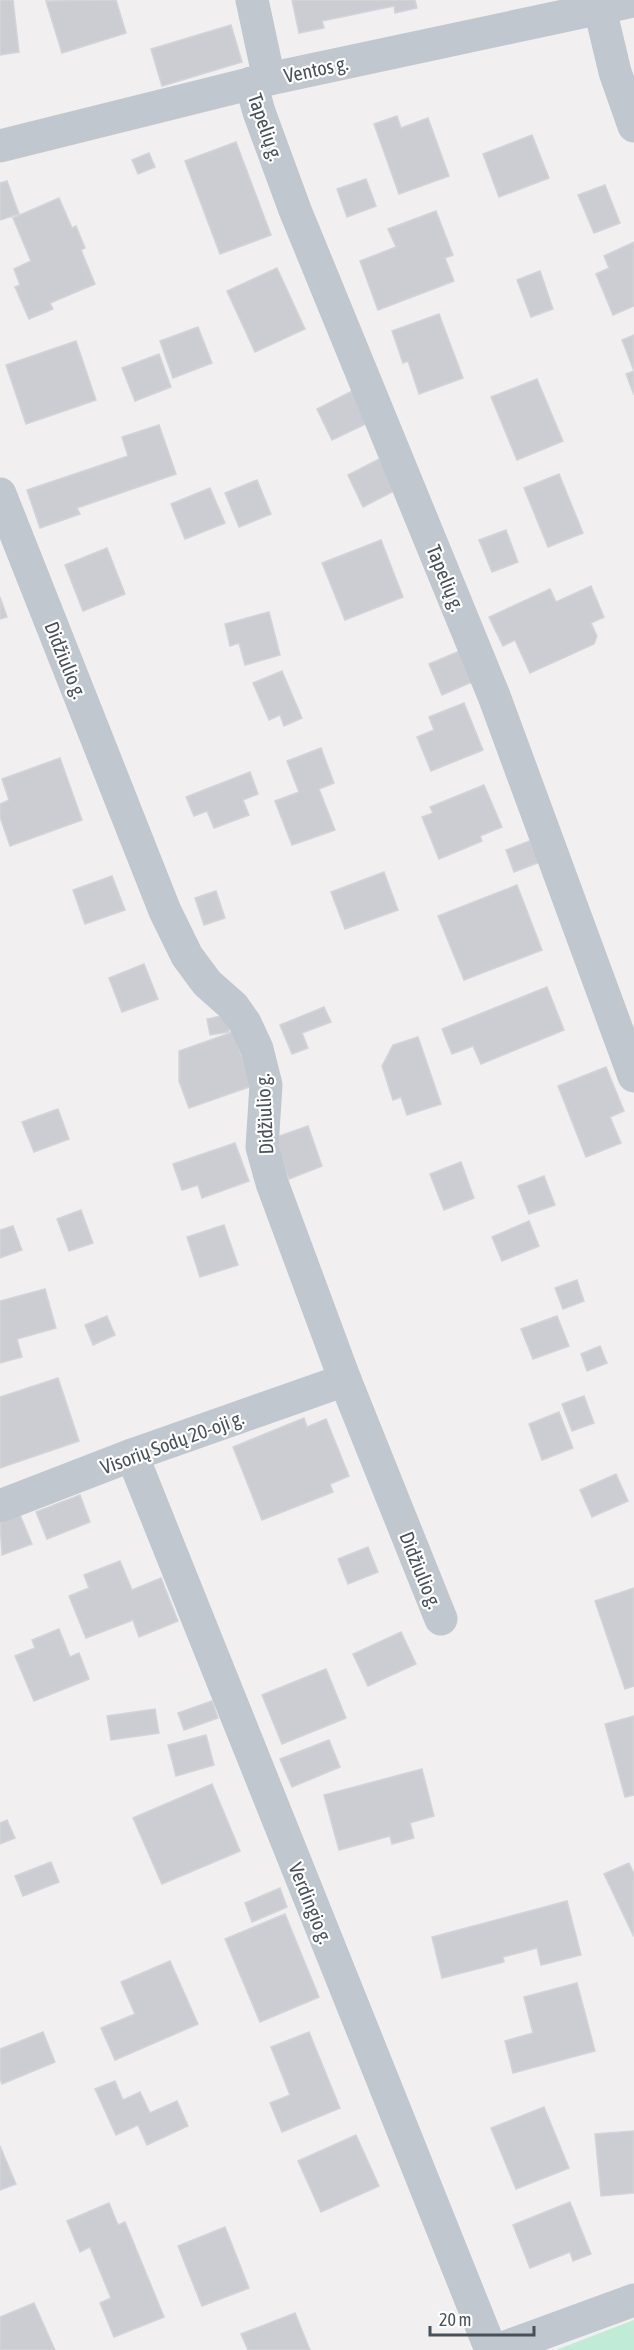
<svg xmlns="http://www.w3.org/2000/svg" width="634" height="2350" font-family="'Asap Condensed',sans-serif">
	<rect width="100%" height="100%" fill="#f1efef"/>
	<path fill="#c0ebd6" d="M634,2320V2350H556Z"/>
	<g fill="#cccdd3" stroke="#d3d4d9" stroke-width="1.5">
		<path d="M0,0H13L19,52L0,55Z"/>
		<path d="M116,0L126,33L62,53L46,1Z"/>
		<path d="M292,0H415L417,8L395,13L394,6L322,21L324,28L299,33Z"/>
		<path d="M231,25L242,62L162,86L151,49Z"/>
		<path d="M397,116L401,128L428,118L449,176L399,194L374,124Z"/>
		<path d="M532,135L549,178L499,197L483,154Z"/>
		<path d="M236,142L271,235L220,254L185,161Z"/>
		<path d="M149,153L155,167L138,174L132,160Z"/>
		<path d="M366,179L376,206L347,217L337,189Z"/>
		<path d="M7,181L19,214L0,220V183Z"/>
		<path d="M605,185L620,223L594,233L578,195Z"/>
		<path d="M59,198L72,228L76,226L85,248L81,250L95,284L50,303L53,309L29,319L15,287L20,285L14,269L31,261L13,218Z"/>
		<path d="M436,211L453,255L445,258L454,281L378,310L360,261L396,247L388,229Z"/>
		<path d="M634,242V306L613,315L596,274L609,268L604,256Z"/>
		<path d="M277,268L305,329L255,352L227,291Z"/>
		<path d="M540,271L553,309L531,317L517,280Z"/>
		<path d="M439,314L463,378L419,394L408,361L403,363L392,331Z"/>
		<path d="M198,327L212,363L173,378L160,341Z"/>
		<path d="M634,335V395L626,374L634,371L622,340Z"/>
		<path d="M76,341L96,400L26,424L6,365Z"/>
		<path d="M159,354L171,387L135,401L122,368Z"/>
		<path d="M537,379L563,441L517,460L491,397Z"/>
		<path d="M354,390L370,422L332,440L317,409Z"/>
		<path d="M159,425L176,474L77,508L80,514L40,528L27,490L128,456L122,437Z"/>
		<path d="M381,458L396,490L363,507L348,475Z"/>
		<path d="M559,474L583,533L548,547L524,488Z"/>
		<path d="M257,480L271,514L239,527L225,493Z"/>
		<path d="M210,488L225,523L185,539L171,504Z"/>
		<path d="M506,530L518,562L492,572L479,540Z"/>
		<path d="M381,540L403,597L345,620L322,563Z"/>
		<path d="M107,548L125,594L83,611L65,565Z"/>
		<path d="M591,586L604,617L591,623L597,636L594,644L530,673L515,640L503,646L489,617L550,589L556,602Z"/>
		<path d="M0,597L7,617L0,619Z"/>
		<path d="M269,612L280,655L245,665L239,643L230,646L225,624Z"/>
		<path d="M462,650L474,681L442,695L429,664Z"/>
		<path d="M282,671L302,718L284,726L280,715L269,720L253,683Z"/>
		<path d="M464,703L483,750L431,771L417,737L434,730L429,717Z"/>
		<path d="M321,748L334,783L319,789L335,830L292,845L275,801L299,792L287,761Z"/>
		<path d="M60,758L82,820L10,846L0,817V804L9,800L2,779Z"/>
		<path d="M250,772L258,794L243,800L249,815L214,828L207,811L194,816L186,797Z"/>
		<path d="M484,785L502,827L480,836L482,841L439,859L422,817L433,813L430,807Z"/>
		<path d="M532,840L540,862L514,872L506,850Z"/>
		<path d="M384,872L398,910L345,929L331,892Z"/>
		<path d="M112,876L125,910L85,924L73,890Z"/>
		<path d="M517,885L542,950L464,980L438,916Z"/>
		<path d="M216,891L225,918L204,925L195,898Z"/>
		<path d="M144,964L158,999L122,1012L109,978Z"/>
		<path d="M547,987L564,1030L481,1064L473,1046L452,1054L442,1029Z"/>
		<path d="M324,1007L331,1022L302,1033L308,1048L292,1054L280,1025Z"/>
		<path d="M226,1015L229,1032L210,1035L207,1019Z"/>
		<path d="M233,1032L252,1086L189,1108L179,1081V1051Z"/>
		<path d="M418,1037L441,1104L407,1115L401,1097L393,1100L382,1066L393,1045Z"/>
		<path d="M606,1067L624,1111L610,1117L621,1143L586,1157L558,1086Z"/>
		<path d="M58,1109L69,1139L34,1152L22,1122Z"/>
		<path d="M308,1126L322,1166L289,1179L274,1138Z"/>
		<path d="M235,1143L249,1181L202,1198L198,1185L182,1190L173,1164Z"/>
		<path d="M461,1162L474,1198L444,1210L430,1174Z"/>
		<path d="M544,1176L555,1205L529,1214L518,1186Z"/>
		<path d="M81,1210L93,1243L69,1251L57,1219Z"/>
		<path d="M529,1221L539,1246L502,1261L492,1237Z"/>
		<path d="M224,1225L238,1265L200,1277L187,1237Z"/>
		<path d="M13,1226L22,1250L0,1258V1230Z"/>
		<path d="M577,1280L584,1301L563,1309L555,1288Z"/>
		<path d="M45,1289L56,1328L17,1339L22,1357L0,1363V1301Z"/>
		<path d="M107,1316L115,1335L93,1345L85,1325Z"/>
		<path d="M557,1316L569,1346L533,1359L521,1329Z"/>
		<path d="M600,1346L607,1363L587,1371L581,1354Z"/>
		<path d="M58,1378L79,1441L0,1468V1397Z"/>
		<path d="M584,1396L594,1423L572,1431L562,1404Z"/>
		<path d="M559,1412L573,1448L542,1460L529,1424Z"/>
		<path d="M304,1418L307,1427L326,1419L349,1476L330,1484L333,1492L262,1520L233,1447Z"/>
		<path d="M616,1474L628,1501L592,1517L580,1490Z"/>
		<path d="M80,1495L90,1522L47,1539L36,1512Z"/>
		<path d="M20,1515L32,1544L2,1555L0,1523Z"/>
		<path d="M368,1547L378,1572L348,1584L338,1559Z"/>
		<path d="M120,1561L132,1590L161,1578L178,1621L139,1637L133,1620L86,1638L69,1596L89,1588L84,1575Z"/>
		<path d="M634,1588V1686L625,1689L595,1601Z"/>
		<path d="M59,1629L70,1657L79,1653L89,1679L34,1701L15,1656L35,1648L32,1640Z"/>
		<path d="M401,1632L416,1664L368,1686L353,1654Z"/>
		<path d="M326,1669L346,1718L282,1744L262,1695Z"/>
		<path d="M212,1701L218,1718L184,1730L178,1713Z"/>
		<path d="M155,1709L159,1733L111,1740L107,1716Z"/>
		<path d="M634,1716V1795L625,1797L605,1724Z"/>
		<path d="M206,1735L214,1765L176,1776L168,1745Z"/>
		<path d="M329,1740L340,1767L292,1787L280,1759Z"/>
		<path d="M422,1769L434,1816L410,1823L414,1838L392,1844L390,1836L339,1850L324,1795Z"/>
		<path d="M212,1784L240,1851L162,1884L133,1818Z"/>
		<path d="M7,1820L15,1838L0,1844V1823Z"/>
		<path d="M51,1862L59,1882L23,1896L15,1876Z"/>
		<path d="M629,1863L634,1874V1937L604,1874Z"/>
		<path d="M280,1888L287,1907L252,1922L245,1903Z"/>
		<path d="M567,1901L581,1955L541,1965L537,1948L503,1957L504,1962L442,1978L432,1937Z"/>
		<path d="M285,1914L319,1997L260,2022L225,1939Z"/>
		<path d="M170,1961L198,2024L115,2060L101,2028L135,2014L121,1982Z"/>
		<path d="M577,1983L595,2051L513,2073L505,2041L533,2033L524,1997Z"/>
		<path d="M43,2032L55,2062L2,2084L0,2079V2049Z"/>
		<path d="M309,2032L340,2108L282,2132L270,2103L290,2095L271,2047Z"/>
		<path d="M115,2081L123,2100L140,2092L150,2113L177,2101L188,2126L147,2145L138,2125L116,2135L95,2089Z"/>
		<path d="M544,2107L569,2168L516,2189L491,2128Z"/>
		<path d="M634,2131V2193L601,2196L595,2134Z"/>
		<path d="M356,2135L379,2186L321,2212L298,2161Z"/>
		<path d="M0,2146L16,2184L0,2190Z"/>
		<path d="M570,2202L591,2254L573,2261L570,2252L530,2268L513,2225Z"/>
		<path d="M109,2203L118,2225L125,2222L164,2317L114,2337L100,2303L111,2298L90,2247L80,2252L67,2221Z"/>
		<path d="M225,2227L249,2288L202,2306L178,2246Z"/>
		<path d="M34,2303L55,2350H0V2317Z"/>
		<path d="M295,2313L310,2350H248L241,2334Z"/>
	</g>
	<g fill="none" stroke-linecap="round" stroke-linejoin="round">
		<g stroke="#c0c7cf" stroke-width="33">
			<path d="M252,0L269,79"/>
			<path d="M600,9L615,72L634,126"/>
			<path d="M251,83L259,112L295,210L494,696L634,1076"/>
			<path d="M0,146L269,79L634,1"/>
			<path d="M0,494L165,911L187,956L207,983L233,1006L245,1023L257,1049L266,1085L262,1147L272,1183L345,1380L441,1619"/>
			<path d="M132,1455L491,2350"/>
			<path d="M0,1506L132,1455L345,1380"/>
			<path d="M497,2350L634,2300"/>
		</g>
	</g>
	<g text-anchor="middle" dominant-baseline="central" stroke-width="4.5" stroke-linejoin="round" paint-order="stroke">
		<g font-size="20" fill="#48505a" stroke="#fff">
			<text transform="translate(316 69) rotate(-12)">Ventos g.</text>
			<text transform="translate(266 127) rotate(71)">Tapelių g.</text>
			<text transform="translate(446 578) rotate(68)">Tapelių g.</text>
			<text transform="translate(66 660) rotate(68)">Didžiulio g.</text>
			<text transform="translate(264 1114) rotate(-93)">Didžiulio g.</text>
			<text transform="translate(172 1442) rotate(-20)">Visorių Sodų 20-oji g.</text>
			<text transform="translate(421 1570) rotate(68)">Didžiulio g.</text>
			<text transform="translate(311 1903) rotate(68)">Verdingio g.</text>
		</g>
	</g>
	<path d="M430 2326v9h104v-9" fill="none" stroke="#48505a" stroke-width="3"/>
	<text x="439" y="2326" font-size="18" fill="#48505a" stroke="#ffffff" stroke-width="4.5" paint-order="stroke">20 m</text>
</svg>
